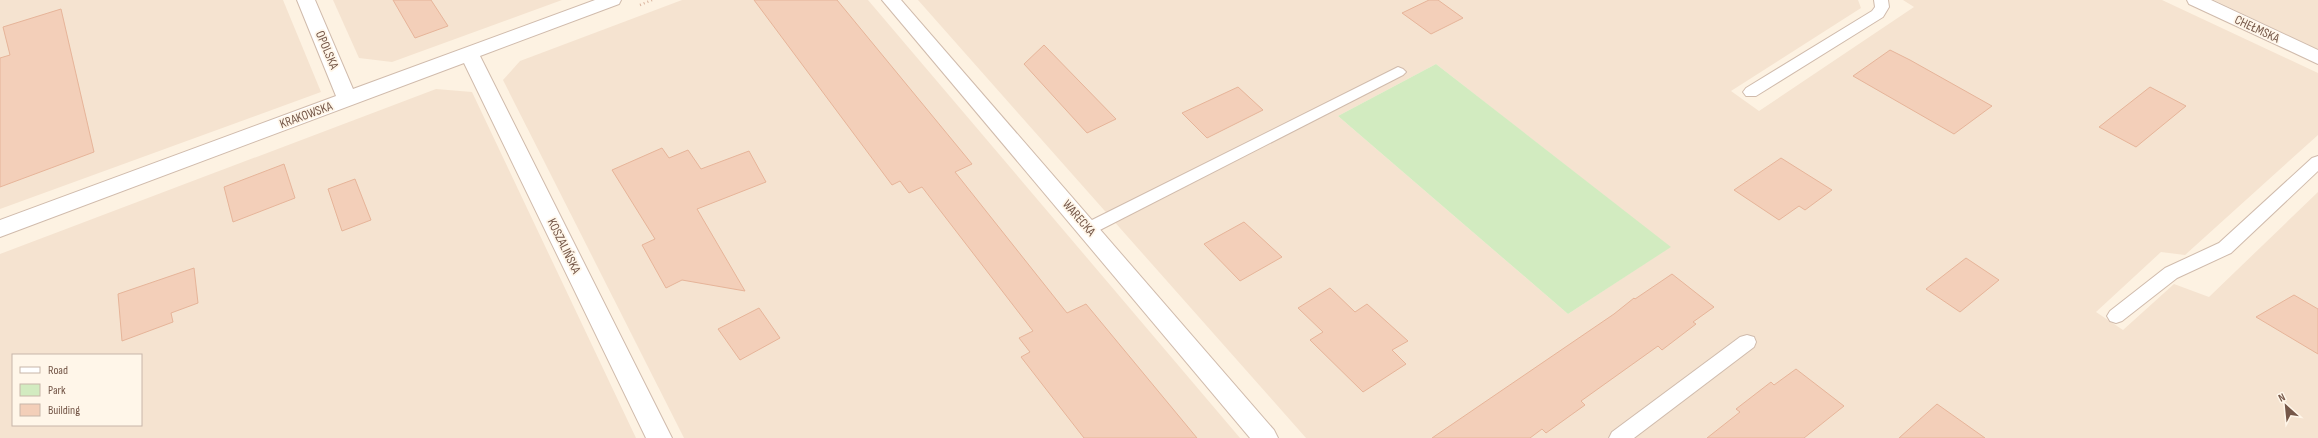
<svg xmlns="http://www.w3.org/2000/svg" width="2318" height="438" font-family="'Sofia Sans Condensed',sans-serif">
	<rect width="100%" height="100%" fill="#fdf2e2"/>
	<g fill="#f5e3d0" fill-rule="evenodd">
		<path d="M0,0H283L321,92L0,209Z"/>
		<path d="M333,0H562L392,62L359,58Z"/>
		<path d="M682,0H868L1240,438H684L503,80L520,61Z"/>
		<path d="M918,0H1858L1861,8L1731,91L1759,111L1914,7L1903,0H2162L2318,73V135L2185,255L2161,252L2096,312L2123,330L2174,284L2209,297L2318,192V438H1306ZM1436,64L1670,247L1568,314L1338,116Z"/>
		<path d="M2214,0H2318V50Z"/>
		<path d="M436,89L472,92L636,438H0V254ZM13,355H141V425H13Z"/>
	</g>
	<path fill="#d2ebc0" d="M1436,64L1671,247L1568,314L1338,116Z"/>
	<g fill="#f3cfb9" stroke="#e6b499">
		<path d="M393,0H431L448,26L415,38Z"/>
		<path d="M754,0H837L972,164L955,172L1067,313L1086,304L1197,438H1084L1021,357L1030,352L1019,338L1033,331L922,187L909,193L900,181L892,185Z"/>
		<path d="M1429,0H1438L1463,18L1431,34L1402,13Z"/>
		<path d="M61,9L94,152L0,187V58L10,55L3,27Z"/>
		<path d="M1044,45L1116,119L1087,133L1024,64Z"/>
		<path d="M1890,50L1910,60L1992,106L1954,134L1853,76Z"/>
		<path d="M1238,87L1263,110L1207,138L1182,113Z"/>
		<path d="M2150,87L2186,106L2136,147L2099,127Z"/>
		<path d="M662,148L669,158L688,150L701,169L749,151L766,182L697,209L745,291L682,280L666,288L642,245L655,239L612,170Z"/>
		<path d="M1781,158L1832,190L1805,210L1799,206L1779,220L1734,190Z"/>
		<path d="M284,164L295,198L233,222L224,187Z"/>
		<path d="M355,179L371,220L342,231L328,189Z"/>
		<path d="M1244,222L1282,257L1240,281L1204,244Z"/>
		<path d="M1966,258L1999,280L1960,312L1926,289Z"/>
		<path d="M194,268L198,303L171,313L173,322L122,341L118,294Z"/>
		<path d="M1672,274L1714,307L1693,322L1696,324L1662,350L1658,346L1581,401L1585,405L1546,433L1542,429L1530,438H1432L1614,314L1634,298L1635,299Z"/>
		<path d="M1330,288L1355,312L1367,304L1408,341L1392,350L1406,364L1363,392L1310,340L1323,332L1298,308Z"/>
		<path d="M2294,295L2318,309V354L2256,317Z"/>
		<path d="M759,308L780,338L740,360L718,329Z"/>
		<path d="M1796,369L1844,406L1804,438H1707L1740,412L1736,409L1771,382L1774,385Z"/>
		<path d="M1937,404L1985,438H1899Z"/>
	</g>
	<g fill="none" stroke-linecap="round" stroke-linejoin="round">
		<defs>
			<g id="service">
				<path d="M1874,0H1888L1889,7L1883,17L1756,96H1746L1743,92L1746,88L1872,11L1875,7Z"/>
				<path d="M1398,67L1403,69L1406,72L1403,75L1094,233L1088,235L1082,233L1079,229L1082,225Z"/>
				<path d="M2318,156V171L2231,253L2177,278L2122,321L2116,323L2110,321L2107,316L2110,311L2165,268L2219,243L2312,158Z"/>
				<path d="M1747,335L1754,337L1756,342L1754,347L1634,438H1609L1612,432L1740,337Z"/>
			</g>
			<g id="minor">
				<path d="M297,0H315L353,89L595,0H621L619,4L480,56L672,438H646L464,63L0,237V220L336,96Z"/>
				<path d="M882,0H901L1274,430L1278,438H1250Z"/>
				<path d="M2187,0H2211L2318,50V64L2189,4Z"/>
			</g>
		</defs>
		<use href="#service" stroke="#d0bbac" stroke-width="2"/>
		<use href="#minor" stroke="#d0bbac" stroke-width="2"/>
		<path stroke="#d8b29c" stroke-width="2.5" stroke-dasharray="1 3" stroke-linecap="butt" d="M640,5L652,0"/>
		<use href="#service" fill="#fff" fill-rule="evenodd"/>
		<use href="#minor" fill="#fff" fill-rule="evenodd"/>
	</g>
	<g text-anchor="middle" dominant-baseline="central" stroke-width="3.5" stroke-linejoin="round" paint-order="stroke">
		<g font-size="13" fill="#755748" stroke="#fff6e9">
			<text transform="translate(2257 29) rotate(25)">CHEŁMSKA</text>
			<text transform="translate(327 50) rotate(67)">OPOLSKA</text>
			<text transform="translate(306 115) rotate(-20)">KRAKOWSKA</text>
			<text transform="translate(1079 218) rotate(49)">WARECKA</text>
			<text transform="translate(564 246) rotate(64)">KOSZALIŃSKA</text>
		</g>
	</g>
	<rect x="12" y="354" width="130" height="72" fill="#fff6e9" stroke="#c8b6a9"/>
	<rect x="20" y="367" width="20" height="6" fill="#ffffff" stroke="#c8b6a9"/>
	<text x="48" y="374" font-size="12" fill="#755748">Road</text>
	<rect x="20" y="384" width="20" height="12" fill="#d2ebc0" stroke="#c8b6a9"/>
	<text x="48" y="394" font-size="12" fill="#755748">Park</text>
	<rect x="20" y="404" width="20" height="12" fill="#f3cfb9" stroke="#c8b6a9"/>
	<text x="48" y="414" font-size="12" fill="#755748">Building</text>
	<g transform="translate(2286 406) rotate(333)" stroke="#fff6e9" stroke-width="3" paint-order="stroke">
	<path d="M0-3L7 15L0 10L-7 15Z" fill="#755748"/>
	<text y="-6" font-size="11" font-weight="bold" text-anchor="middle" fill="#755748">N</text>
	</g>
</svg>
